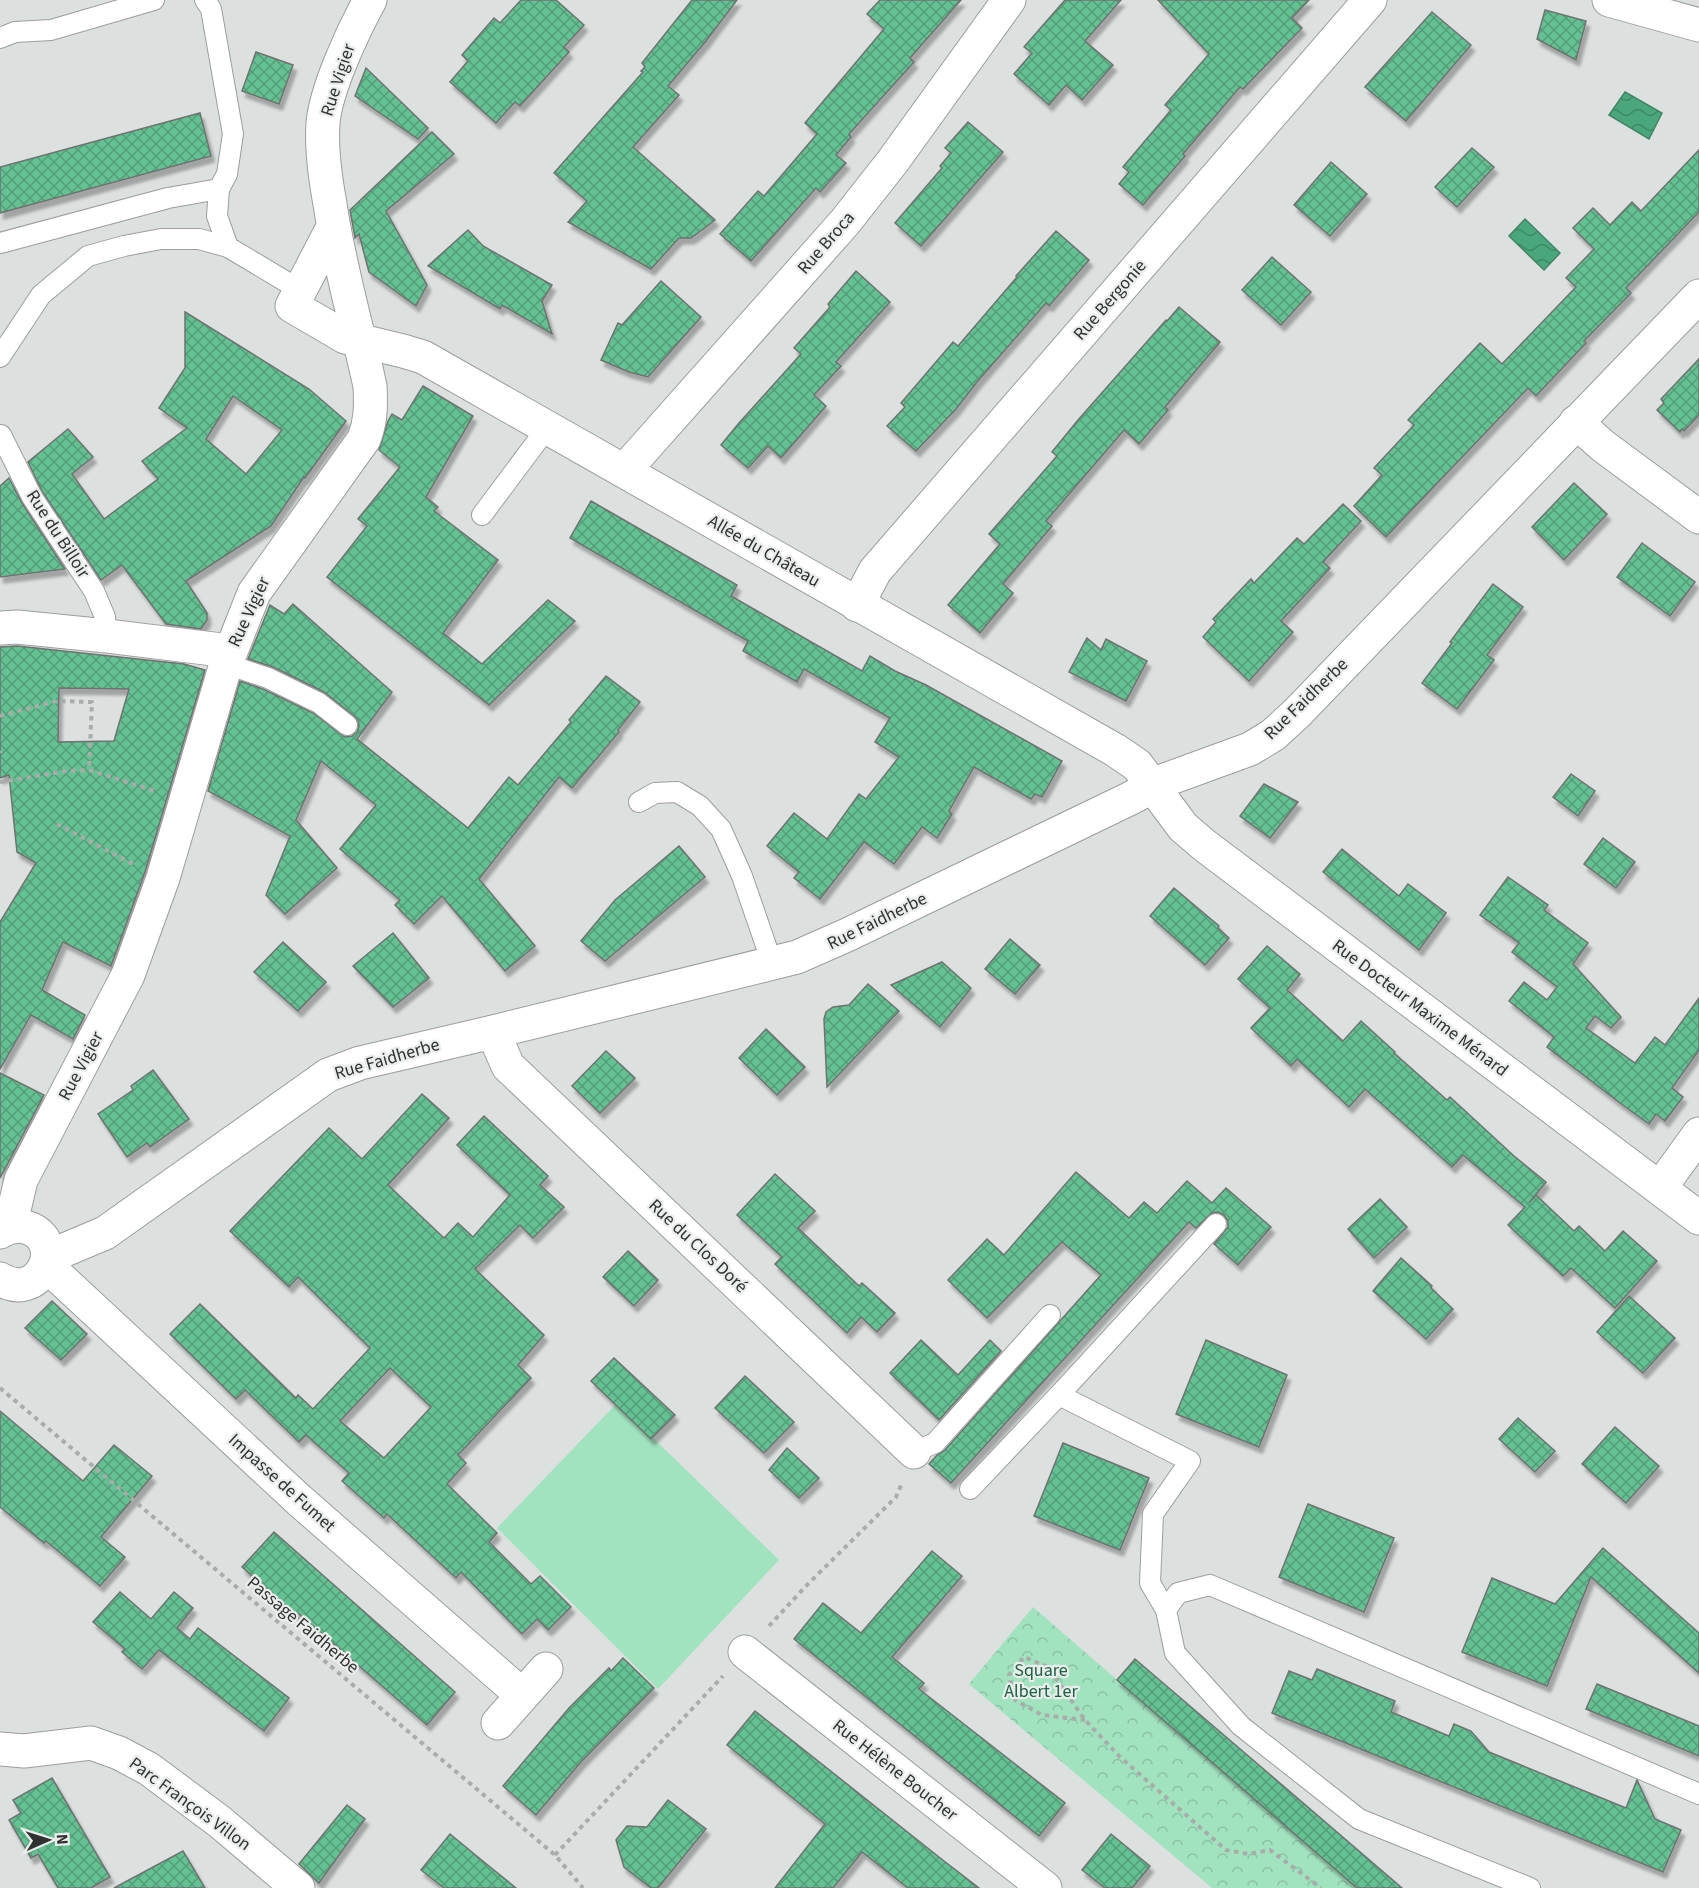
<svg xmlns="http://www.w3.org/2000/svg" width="1699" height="1888" font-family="'Source Sans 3',sans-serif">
	<defs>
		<pattern id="park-crowns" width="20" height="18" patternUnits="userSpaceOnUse" patternTransform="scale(1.5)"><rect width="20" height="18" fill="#a1e2bf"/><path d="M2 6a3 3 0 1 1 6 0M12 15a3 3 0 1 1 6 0" fill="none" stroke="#8bc2a5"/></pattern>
		<pattern id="water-waves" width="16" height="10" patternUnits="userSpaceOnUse" patternTransform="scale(1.5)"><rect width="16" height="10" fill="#49a77b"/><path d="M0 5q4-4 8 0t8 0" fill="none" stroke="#3d8965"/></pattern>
		<pattern id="building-cross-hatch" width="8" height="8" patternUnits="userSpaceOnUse" patternTransform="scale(1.5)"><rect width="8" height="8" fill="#64c193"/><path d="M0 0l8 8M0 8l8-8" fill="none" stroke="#539d79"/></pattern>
		<filter id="shadow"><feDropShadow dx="3.5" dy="6" stdDeviation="1.5" flood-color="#0004"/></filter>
	</defs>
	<rect width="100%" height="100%" fill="#dce0de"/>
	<path fill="url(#park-crowns)" d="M1033,1607L1357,1888H1212L969,1684Z"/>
	<path fill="#a1e2bf" d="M617,1403L779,1560L658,1689L497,1528Z"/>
	<g fill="url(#water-waves)" stroke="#428465" stroke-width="1.5">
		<path d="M1625,92L1662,113L1649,139L1609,115Z"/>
		<path d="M1525,219L1560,253L1544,270L1509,236Z"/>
	</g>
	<g fill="url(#building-cross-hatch)" stroke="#6f7270" stroke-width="1.5" fill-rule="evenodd" filter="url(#shadow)">
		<path d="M521,0H556L584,25L564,47L569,52L520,106L515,102L496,123L450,82L468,61L462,55L494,18L500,23Z"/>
		<path d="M692,0H737L706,41L668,86L679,95L633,147L715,220L691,238H679L651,269L568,222L587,201L554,173L643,72L641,71L645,67L642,63Z"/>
		<path d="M880,0H961L910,58L914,62L849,134L851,137L836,155L846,163L820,192L816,188L751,261L720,234L758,191L764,196L817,134L805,123L884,29L867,14Z"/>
		<path d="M1065,0H1121L1085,41L1113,65L1082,100L1066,85L1049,105L1014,74L1032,53L1024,47Z"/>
		<path d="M1158,0H1309L1292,18L1302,28L1243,89L1240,87L1183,154L1185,156L1143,205L1119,184L1129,172L1123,167L1171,110L1165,105L1209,54Z"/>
		<path d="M1545,10L1586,21L1576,60L1537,39Z"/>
		<path d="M1432,12L1471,45L1406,121L1365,87Z"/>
		<path d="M256,52L293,65L279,104L242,91Z"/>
		<path d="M366,68L428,128L418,139L355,96Z"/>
		<path d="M200,113L211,156L0,213V167Z"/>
		<path d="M968,122L1003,152L921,246L895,223L942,168L940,166L951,153L945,148Z"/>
		<path d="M432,132L454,154L386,211L427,285L416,306L369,272L359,234L355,238L350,210Z"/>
		<path d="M1472,148L1494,167L1457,207L1435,187Z"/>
		<path d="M1699,150V212L1626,288L1631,293L1584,341L1586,343L1536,396L1528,388L1386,537L1354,506L1382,475L1374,468L1414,425L1408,420L1480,343L1502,364L1576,287L1566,278L1594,249L1573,228L1593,208L1610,225L1632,202L1641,211Z"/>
		<path d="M1331,162L1367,194L1330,236L1294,205Z"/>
		<path d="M468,230L483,246L552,285L542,301L552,334L502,305L500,309L428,266Z"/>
		<path d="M1056,231L1089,260L1049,306L1046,303L977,382L956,409L916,451L887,426L905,407L901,403L953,342L958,346L1017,277L1016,276Z"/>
		<path d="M1272,257L1311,292L1281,325L1242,290Z"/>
		<path d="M856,271L890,302L836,362L841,366L814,395L826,406L781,458L768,446L748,468L721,445L739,423L801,354L794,348L830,307L828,304Z"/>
		<path d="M661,281L701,317L648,377L629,372L601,360L618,323L622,325Z"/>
		<path d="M1179,307L1220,342L1165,407L1168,410L1139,444L1124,430L1046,521L1052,526L1003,584L1013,593L980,633L948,605L1000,544L989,534L1057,456L1052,452L1078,420L1166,320L1167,321Z"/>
		<path d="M185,312L309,389L346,421L305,478L304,477L271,526L186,581L207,613V620L201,629L166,624L122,565L101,580L42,491L28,462L68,429L93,457L72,474L104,519L158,479L142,461L187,428L159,408L185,368ZM233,396L282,430L246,474L206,439Z"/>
		<path d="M1699,359V415L1684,431L1682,429L1680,432L1657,410L1664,403L1661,399Z"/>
		<path d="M423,386L473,416L426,497L438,507L434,511L498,560L443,633L482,664L548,600L575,621L489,705L327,577L367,526L358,519L400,467L379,450L388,421L392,414L402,420Z"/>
		<path d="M9,478L22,503L65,569L0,577V486Z"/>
		<path d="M1574,483L1607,514L1564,560L1532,527Z"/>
		<path d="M591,501L737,585L731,596L862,671L870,656L895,671L926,685L1062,761L1042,797L1035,794L1031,799L974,767L949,811L952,814L937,838L922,827L894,864L864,842L820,899L794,878L799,872L767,846L794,813L827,839L859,794L866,799L899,757L875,742L890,718L804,669L797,682L743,651L748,641L570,538Z"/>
		<path d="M1343,504L1361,521L1323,562L1330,568L1281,621L1293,632L1249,681L1203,637L1216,622L1213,619L1251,579L1254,583L1297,538L1304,544Z"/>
		<path d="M1642,543L1695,582L1670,616L1617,577Z"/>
		<path d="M1493,584L1523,607L1487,655L1494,660L1457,709L1422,683L1452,643L1450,642Z"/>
		<path d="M293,604L392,692L357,739L468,828L509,777L518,785L571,722L569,720L606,676L640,702L618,730L619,732L572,788L559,777L479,879L535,946L505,971L442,896L414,924L395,905L400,900L340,849L376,805L321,761L296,820L337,868L285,914L266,895L290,836L208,791L240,681L263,689L313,713L345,737L352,736L357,732L359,726L358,720L354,716L324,692L273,667L248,659L270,605L284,614Z"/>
		<path d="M1087,638L1101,650L1106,639L1147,661L1126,701L1069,672Z"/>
		<path d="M17,646L184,664L205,670L145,872L111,966L63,942L42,990L85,1015L73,1039L31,1015L0,1069V922L36,863L17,852L9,775L0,778V647ZM59,688L129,689L114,741L58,742Z"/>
		<path d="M1571,774L1595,791L1578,816L1553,797Z"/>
		<path d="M1264,784L1298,802L1270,838L1240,816Z"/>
		<path d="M1603,838L1635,862L1616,888L1584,864Z"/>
		<path d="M679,846L705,877L605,961L581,941L615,900Z"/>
		<path d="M1342,849L1399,896L1408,884L1446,913L1419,950L1323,872Z"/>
		<path d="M1508,877L1548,905L1544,910L1588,943L1573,964L1621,1017L1611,1028L1595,1016L1586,1028L1635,1063L1655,1037L1665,1045L1699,998V1050L1672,1088L1683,1097L1665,1121L1656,1114L1649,1124L1620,1103L1547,1047L1554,1037L1509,1001L1524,982L1547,1000L1557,987L1512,952L1519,943L1480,915Z"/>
		<path d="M1174,888L1219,926L1218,928L1229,938L1205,965L1150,916Z"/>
		<path d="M393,933L429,978L393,1007L353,966Z"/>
		<path d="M1010,939L1040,965L1015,994L985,969Z"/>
		<path d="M283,942L326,982L298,1011L254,972Z"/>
		<path d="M1267,946L1300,974L1287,990L1343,1041L1361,1021L1395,1052L1394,1053L1447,1100L1450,1097L1514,1156L1546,1182L1529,1203L1536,1195L1574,1231L1579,1226L1605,1251L1623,1231L1657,1261L1615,1308L1571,1268L1563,1276L1508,1225L1525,1207L1463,1155L1452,1167L1365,1089L1349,1107L1297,1059L1291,1066L1251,1028L1270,1008L1238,979Z"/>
		<path d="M942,962L971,988L940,1027L891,985Z"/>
		<path d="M868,984L899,1011L827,1087L824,1019L826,1012L833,1007L849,1005Z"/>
		<path d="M766,1029L805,1067L777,1095L739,1058Z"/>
		<path d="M606,1051L635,1078L600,1113L572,1086Z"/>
		<path d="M153,1070L189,1119L150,1147L147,1143L127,1157L98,1114L133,1090L131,1086Z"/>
		<path d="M0,1073L44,1095L0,1178Z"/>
		<path d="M422,1094L449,1118L388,1185L444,1238L458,1223L473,1237L510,1195L457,1145L484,1116L548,1176L540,1185L564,1207L533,1238L520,1225L475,1269L544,1335L518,1365L531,1378L458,1455L466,1463L447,1484L497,1533L489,1542L531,1584L540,1576L571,1607L548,1630L537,1619L522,1634L461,1572L456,1578L387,1514L384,1518L342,1481L349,1473L306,1435L299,1442L245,1390L236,1399L170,1334L200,1304L296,1398L298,1395L313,1409L370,1348L298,1277L289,1287L230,1231L329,1128L362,1159ZM390,1368L431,1407L384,1458L340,1421Z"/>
		<path d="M1076,1172L1129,1218L1144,1202L1157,1213L1187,1181L1212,1203L1226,1188L1271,1227L1238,1265L1214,1244L1228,1227V1221L1224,1215L1218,1212L1212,1213L1196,1228L1189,1222L951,1483L929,1464L937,1455L944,1451L1101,1275L1062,1242L987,1318L948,1280L987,1239L1004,1255Z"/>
		<path d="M775,1174L815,1211L798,1228L859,1286L862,1283L895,1313L877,1332L861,1317L847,1333L775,1264L782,1257L737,1215Z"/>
		<path d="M1380,1199L1407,1227L1374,1258L1348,1229Z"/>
		<path d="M628,1251L658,1280L634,1306L603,1277Z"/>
		<path d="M1401,1258L1432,1286L1431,1288L1453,1309L1426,1339L1373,1291Z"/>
		<path d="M1629,1296L1675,1338L1643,1373L1597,1332Z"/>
		<path d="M52,1301L87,1334L61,1360L25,1328Z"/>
		<path d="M921,1340L958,1375L990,1340L1001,1351L939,1420L890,1373Z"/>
		<path d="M1206,1340L1287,1375L1259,1447L1176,1414Z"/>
		<path d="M614,1358L675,1415L651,1439L591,1381Z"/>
		<path d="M745,1376L794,1422L764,1453L715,1408Z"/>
		<path d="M0,1411L83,1481L114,1445L152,1476L101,1537L125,1557L100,1586L46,1541L44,1543L0,1507Z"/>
		<path d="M1518,1418L1555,1451L1535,1472L1499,1439Z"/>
		<path d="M1615,1427L1659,1466L1626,1503L1582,1464Z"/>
		<path d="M1063,1443L1149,1478L1120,1550L1034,1516Z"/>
		<path d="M787,1448L819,1478L799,1498L769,1470Z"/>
		<path d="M1308,1504L1394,1538L1364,1612L1279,1577Z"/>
		<path d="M274,1532L455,1692L427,1725L298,1613L296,1615L242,1567Z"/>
		<path d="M1603,1548L1699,1633V1673L1591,1577L1547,1686L1462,1652L1492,1578L1555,1604Z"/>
		<path d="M932,1551L962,1576L892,1657L924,1683L919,1689L1065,1803L1039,1836L794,1639L823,1603L861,1633Z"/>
		<path d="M120,1592L151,1619L174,1592L193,1608L177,1628L190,1639L198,1628L289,1698L264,1731L159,1650L142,1669L122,1652L125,1649L93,1622Z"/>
		<path d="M623,1658L654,1688L580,1763L536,1815L503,1786L569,1708L609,1668L611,1671Z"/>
		<path d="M1135,1659L1260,1766L1402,1888H1357L1117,1680Z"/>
		<path d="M1317,1669L1395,1701L1391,1712L1449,1736L1454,1724L1471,1731L1489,1752L1626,1808L1637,1780L1655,1819L1681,1830L1663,1872L1272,1713L1289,1671L1312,1680Z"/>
		<path d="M1597,1684L1699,1726V1756L1586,1709Z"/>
		<path d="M755,1711L944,1861L979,1888H908L862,1852L833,1888H775L825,1824L727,1745Z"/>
		<path d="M52,1778L110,1877L91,1888H58L38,1854L31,1858L9,1820L21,1813L13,1800Z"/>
		<path d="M668,1800L706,1829L658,1888H651L624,1867L616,1840L627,1826L647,1827Z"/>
		<path d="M347,1805L365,1819L319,1883L299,1864Z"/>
		<path d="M450,1834L484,1862L516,1888H444L421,1870Z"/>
		<path d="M1111,1834L1150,1866L1132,1888H1105L1082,1870Z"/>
		<path d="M183,1851L205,1888H114Z"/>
	</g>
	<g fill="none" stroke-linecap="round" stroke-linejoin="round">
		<defs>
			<g id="lane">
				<path d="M205,0L211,9L233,134L227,174L219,189L217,216L228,247L300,290"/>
				<path d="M0,38L15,32L51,30L154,0"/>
				<path d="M0,243L168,198L219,189"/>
				<path d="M0,357L41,295L88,256L124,246L161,239H199L228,247"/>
				<path d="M1,435L32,497L94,591L105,617L107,636"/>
				<path d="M482,515L547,428"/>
				<path d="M226,664L268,678L319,703L347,725"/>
				<path d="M639,802L655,793L677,792L700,806L721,829L742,876L772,963"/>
				<path d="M914,1452L935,1443L1050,1315"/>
				<path d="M970,1489L1059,1395"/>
				<path d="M1166,1610L1150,1583L1153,1514L1190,1461L1059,1395L1216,1224"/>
				<path d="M1530,1888L1359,1819L1241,1726L1175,1653L1166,1610L1178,1593L1210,1585L1699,1794"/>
			</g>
			<g id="street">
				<path d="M1609,0L1699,25"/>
				<path d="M333,227L292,306L345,337L403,351L423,357L1115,750L1137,765L1183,827L1204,845L1699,1218"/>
				<path d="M1576,422L1603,446L1699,517"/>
				<path d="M624,471L845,222L893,161L1009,0"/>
				<path d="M857,605L875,571L1370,0"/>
				<path d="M0,628L17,627L107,636L230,651"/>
				<path d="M493,1032L508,1066L914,1452"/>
				<path d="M1660,1188L1699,1134"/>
				<path d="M10,1227L21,1180L128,975L163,878L226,664L254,593L364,439C371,421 371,406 370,386C357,326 339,266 330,204C325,177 321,150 323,123C326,89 353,31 370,0"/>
				<path d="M0,1232C10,1226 20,1224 31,1229C67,1246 38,1303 0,1279"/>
				<path d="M48,1257L105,1233L328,1075L360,1063L493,1032L797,957L847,935L1129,799L1165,780L1250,749L1273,735L1297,713L1699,296"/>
				<path d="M46,1265L299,1500L522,1695"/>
				<path d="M745,1652L1045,1888"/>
				<path d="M498,1723L546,1669"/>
				<path d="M0,1749L24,1751L91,1743L119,1753L149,1769L220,1822L298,1888"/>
			</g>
		</defs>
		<use href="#lane" stroke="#9b9e9c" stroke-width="22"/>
		<use href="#street" stroke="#9b9e9c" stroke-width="35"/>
		<g stroke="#a8acaa" stroke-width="4" stroke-dasharray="4.5 4.5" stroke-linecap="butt">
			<path d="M0,716L57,701L92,702L89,770"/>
			<path d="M0,751V753"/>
			<path d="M0,782L67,771L89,770L155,791"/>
			<path d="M57,824L133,864"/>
			<path d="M0,1388L555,1855L583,1888"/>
			<path d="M769,1626L806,1586L896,1497L902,1483"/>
			<path d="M1085,1720L1042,1715L1015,1700L1009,1675L1024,1657L1048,1667L1085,1720L1120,1757L1226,1850L1249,1854L1270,1850L1321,1888"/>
			<path d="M555,1855L723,1676"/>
		</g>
		<use href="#lane" stroke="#fff" stroke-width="20"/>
		<use href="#street" stroke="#fff" stroke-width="33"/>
	</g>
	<g text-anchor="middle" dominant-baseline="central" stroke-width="4.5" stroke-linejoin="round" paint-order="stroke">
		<g font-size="18" fill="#303231" stroke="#eaedeb">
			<text transform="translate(338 80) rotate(-72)">Rue Vigier</text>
			<text transform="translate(826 243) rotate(-49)">Rue Broca</text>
			<text transform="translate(1110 300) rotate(-49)">Rue Bergonie</text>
			<text transform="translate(58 534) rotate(57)">Rue du Billoir</text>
			<text transform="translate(764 551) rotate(30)">Allée du Château</text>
			<text transform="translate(249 612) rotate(-65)">Rue Vigier</text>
			<text transform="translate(1306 699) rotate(-44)">Rue Faidherbe</text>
			<text transform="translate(877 921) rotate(-26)">Rue Faidherbe</text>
			<text transform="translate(1420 1008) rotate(37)">Rue Docteur Maxime Ménard</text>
			<text transform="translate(387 1059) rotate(-16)">Rue Faidherbe</text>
			<text transform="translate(81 1066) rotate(-62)">Rue Vigier</text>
			<text transform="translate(698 1246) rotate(43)">Rue du Clos Doré</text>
			<text transform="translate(282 1483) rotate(42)">Impasse de Fumet</text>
			<text transform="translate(303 1625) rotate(40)">Passage Faidherbe</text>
			<text transform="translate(895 1770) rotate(38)">Rue Hélène Boucher</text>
			<text transform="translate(190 1804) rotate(36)">Parc François Villon</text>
		</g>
		<g font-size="18" fill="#1b6142" stroke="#eaedeb">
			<text x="1041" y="1670">Square<tspan x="1041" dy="21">Albert 1er</tspan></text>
		</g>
	</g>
	<g transform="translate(48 1840) rotate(87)" stroke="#eaedeb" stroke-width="4.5" paint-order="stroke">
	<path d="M0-4.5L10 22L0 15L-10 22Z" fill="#303231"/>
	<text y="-9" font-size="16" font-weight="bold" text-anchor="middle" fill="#303231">N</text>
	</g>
</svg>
